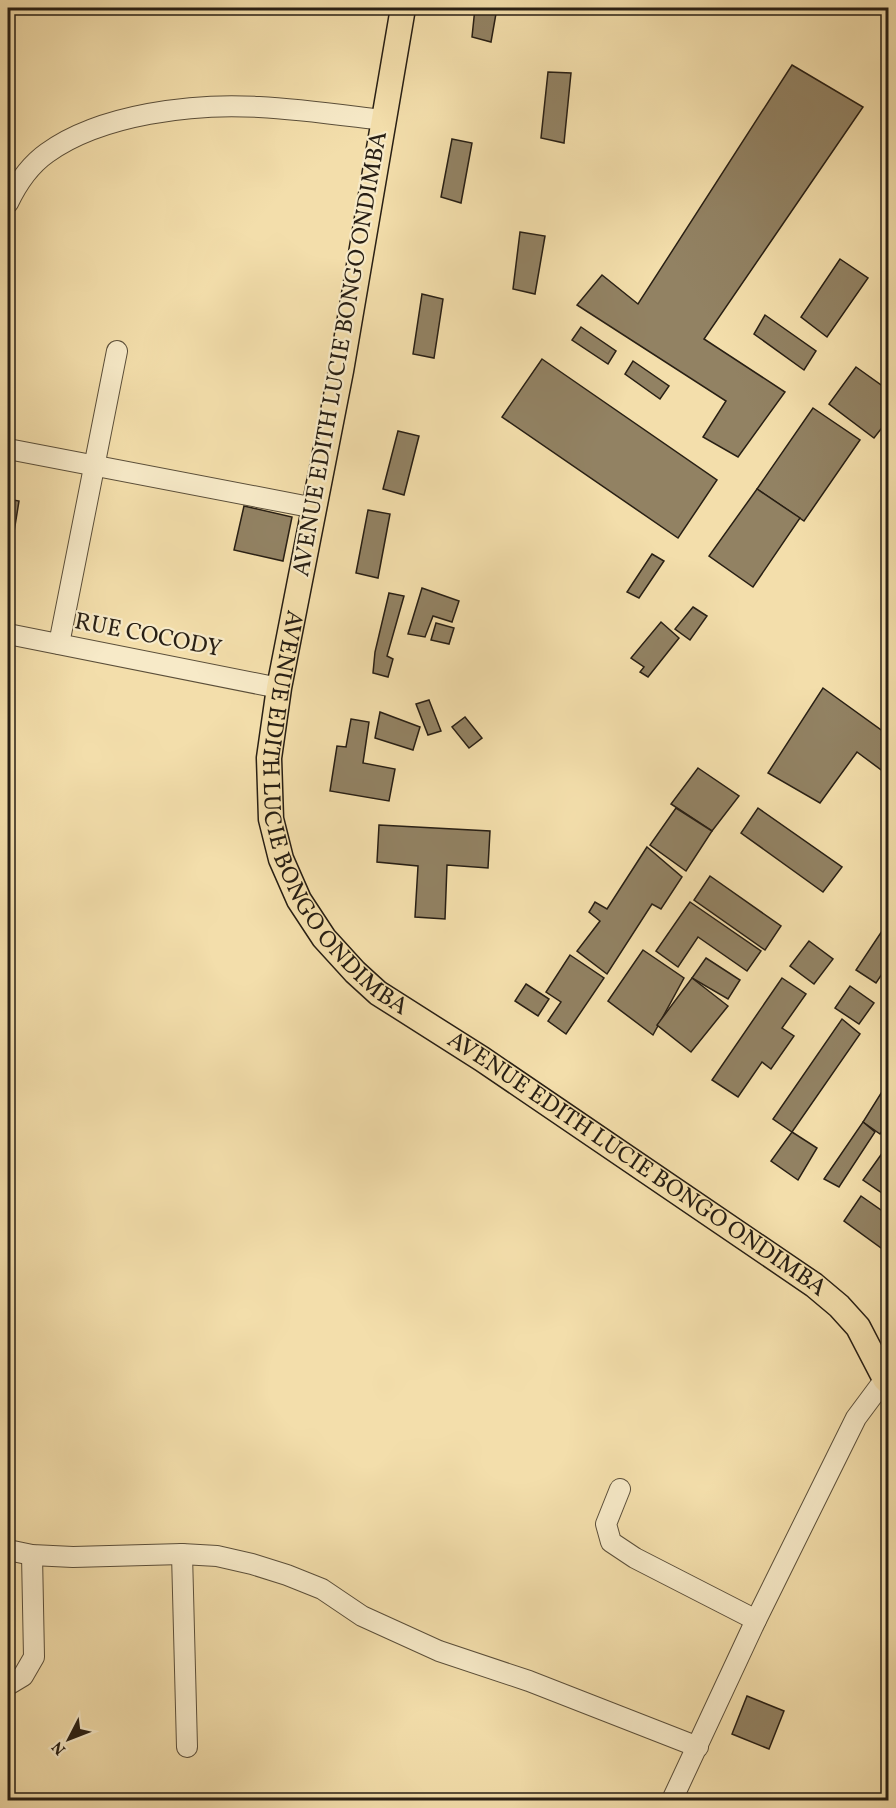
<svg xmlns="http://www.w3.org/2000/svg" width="896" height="1808" font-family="Vollkorn,serif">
	<rect width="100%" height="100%" fill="#f3deab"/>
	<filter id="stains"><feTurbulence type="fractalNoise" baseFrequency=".00333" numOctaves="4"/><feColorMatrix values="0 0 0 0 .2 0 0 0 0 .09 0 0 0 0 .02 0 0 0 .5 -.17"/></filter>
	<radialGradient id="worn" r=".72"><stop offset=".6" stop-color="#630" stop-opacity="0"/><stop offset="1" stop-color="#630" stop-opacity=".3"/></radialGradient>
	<g fill="#928263" stroke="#281f14" stroke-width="1.5">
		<path d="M475,8H497L491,42L472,37Z"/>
		<path d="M792,65L863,107L704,339L785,392L738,457L703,437L726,401L577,305L602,275L638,304Z"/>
		<path d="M548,72L571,73L564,143L541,138Z"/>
		<path d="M452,139L472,143L461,203L441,197Z"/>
		<path d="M520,232L545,236L535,294L513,289Z"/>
		<path d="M840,259L868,278L827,337L801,317Z"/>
		<path d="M422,294L443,299L434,358L413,354Z"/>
		<path d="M765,315L816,351L804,370L754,334Z"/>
		<path d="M581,327L616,351L608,364L572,340Z"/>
		<path d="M542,359L717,480L678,538L502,417Z"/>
		<path d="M633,361L669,386L660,399L625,374Z"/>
		<path d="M856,367L888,390V420L874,438L829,404Z"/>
		<path d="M813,408L860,440L804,521L757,489Z"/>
		<path d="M398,431L419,436L404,495L383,489Z"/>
		<path d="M757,489L800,518L753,587L709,556Z"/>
		<path d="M8,499L19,501L14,532L8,531Z"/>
		<path d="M244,506L292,517L283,561L234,550Z"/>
		<path d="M368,510L390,514L378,578L356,573Z"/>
		<path d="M652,554L664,561L639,598L627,592Z"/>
		<path d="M422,588L459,601L452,622L433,616L425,637L408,634Z"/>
		<path d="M389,593L404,596L387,656L393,659L388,677L373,673L375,652Z"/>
		<path d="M693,607L707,616L690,640L675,629Z"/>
		<path d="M661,622L679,638L648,677L640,672L644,667L631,658Z"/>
		<path d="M436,623L454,628L449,644L431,640Z"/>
		<path d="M823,688L888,735V775L857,752L820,803L768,773Z"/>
		<path d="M429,700L441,731L428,735L416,704Z"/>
		<path d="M380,712L420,727L413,750L375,738Z"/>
		<path d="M465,717L482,738L469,748L452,727Z"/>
		<path d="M351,719L369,722L363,763L395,769L389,801L330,791L337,746L346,747Z"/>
		<path d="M698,768L739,796L712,831L671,804Z"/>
		<path d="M676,808L712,831L686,871L650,845Z"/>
		<path d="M758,808L842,867L823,892L741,833Z"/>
		<path d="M379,825L490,831L488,868L447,865L445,919L415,917L418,866L377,862Z"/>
		<path d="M647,847L682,877L661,909L652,904L607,974L577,951L600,921L589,912L595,902L607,909Z"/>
		<path d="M710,876L781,926L765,950L694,900Z"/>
		<path d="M690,902L761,951L747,971L698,937L678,967L656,951Z"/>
		<path d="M888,922V965L876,983L856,970Z"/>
		<path d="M809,941L833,959L814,984L790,966Z"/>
		<path d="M643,950L684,978L653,1035L608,1001Z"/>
		<path d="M570,955L604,978L566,1034L548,1021L561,1002L546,992Z"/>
		<path d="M706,958L740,980L728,999L692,978Z"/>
		<path d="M692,978L728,1006L691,1052L657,1025Z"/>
		<path d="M782,978L806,994L782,1028L794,1036L771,1069L762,1062L738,1097L712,1080Z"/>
		<path d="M526,984L549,999L538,1016L515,1001Z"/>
		<path d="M850,986L874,1003L859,1024L835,1008Z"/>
		<path d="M842,1019L860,1034L792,1132L773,1119Z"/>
		<path d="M888,1082V1122L880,1134L863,1122Z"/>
		<path d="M863,1122L875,1132L839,1187L824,1179Z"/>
		<path d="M792,1132L817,1148L798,1180L771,1161Z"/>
		<path d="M883,1152L888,1157V1197L863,1180Z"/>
		<path d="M861,1196L888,1215V1253L844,1221Z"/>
		<path d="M747,1696L784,1711L769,1749L732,1734Z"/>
	</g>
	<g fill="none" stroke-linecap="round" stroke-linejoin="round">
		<defs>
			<g id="minor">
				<path d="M8,203C17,184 30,165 47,153C101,114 194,103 259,107C300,109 341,115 382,120"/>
				<path d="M8,449L315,508"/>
				<path d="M8,634L279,688"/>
				<path d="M59,644L117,351"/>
				<path d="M620,1489L606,1524L611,1542L635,1558L756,1620"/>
				<path d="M8,1550L32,1555L73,1557L182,1554L217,1556L252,1564L287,1575L322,1589L362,1616L439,1651L529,1681L698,1747"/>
				<path d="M182,1554L187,1747"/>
				<path d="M8,1685L23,1676L34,1657L32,1555"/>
				<path d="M672,1800L756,1620L856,1418L885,1379"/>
			</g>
			<g id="major">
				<path id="s1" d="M403,8L341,371L279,688L269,758L271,819L281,859L299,900L324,938L355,972L378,993L482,1059L814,1285L839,1306L858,1327L885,1379L888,1382"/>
			</g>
		</defs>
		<use href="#minor" stroke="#5b4f3a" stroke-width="22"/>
		<use href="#major" stroke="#281f14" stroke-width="27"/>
		<use href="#minor" stroke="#f7eac8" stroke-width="20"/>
		<use href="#major" stroke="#f3deab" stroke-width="24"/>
	</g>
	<g text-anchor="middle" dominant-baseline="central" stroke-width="4.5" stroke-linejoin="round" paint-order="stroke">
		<g font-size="24" fill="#281f14" stroke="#f7eac8">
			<text transform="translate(341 354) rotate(-80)">AVENUE EDITH LUCIE BONGO ONDIMBA</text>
			<text transform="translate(148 636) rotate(11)">RUE COCODY</text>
			<text stroke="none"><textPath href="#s1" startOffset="838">AVENUE EDITH LUCIE BONGO ONDIMBA</textPath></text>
			<text stroke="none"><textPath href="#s1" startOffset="1342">AVENUE EDITH LUCIE BONGO ONDIMBA</textPath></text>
		</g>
	</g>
	<rect width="896" height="1808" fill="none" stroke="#f3deab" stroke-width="30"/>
	<rect x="9" y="9" width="878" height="1790" fill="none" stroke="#281f14" stroke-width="3"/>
	<rect x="15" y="15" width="866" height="1778" fill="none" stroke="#281f14" stroke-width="1.5"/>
	<g transform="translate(69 1739) rotate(228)" stroke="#f7eac8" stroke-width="4.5" paint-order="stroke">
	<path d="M0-4.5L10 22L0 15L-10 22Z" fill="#281f14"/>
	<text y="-9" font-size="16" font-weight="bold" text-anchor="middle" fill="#281f14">N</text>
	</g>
	<rect width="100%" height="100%" filter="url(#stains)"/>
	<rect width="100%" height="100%" fill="url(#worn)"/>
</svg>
